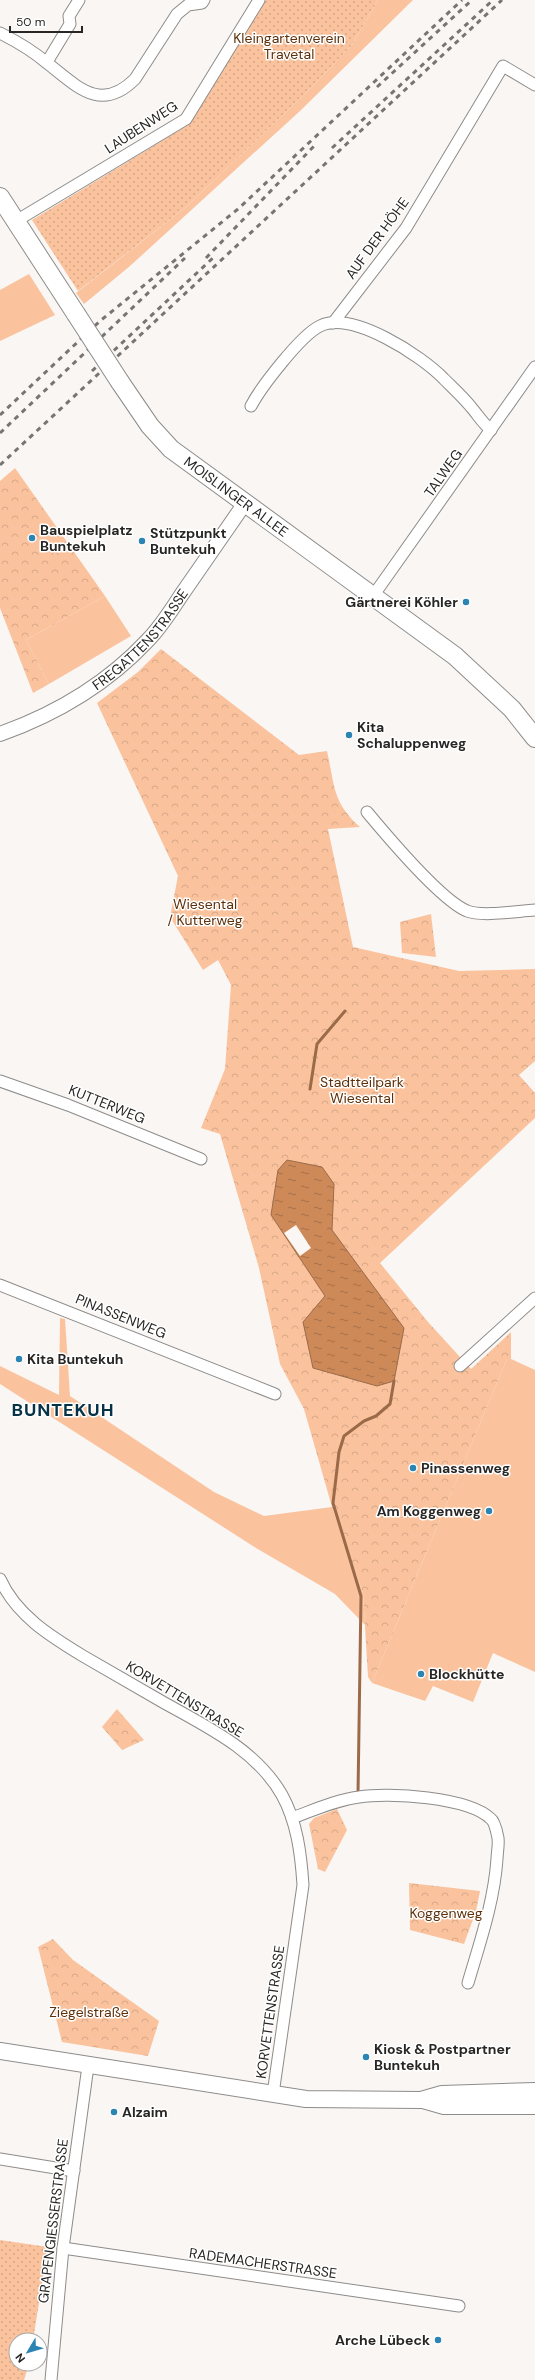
<svg xmlns="http://www.w3.org/2000/svg" width="535" height="2380" font-family="'DM Sans',sans-serif">
	<defs>
		<pattern id="park-crowns" width="20" height="18" patternUnits="userSpaceOnUse"><rect width="20" height="18" fill="#fac39e"/><path d="M2 6a3 3 0 1 1 6 0M12 15a3 3 0 1 1 6 0" fill="none" stroke="#d6a788"/></pattern>
		<pattern id="garden-dots" width="8" height="8" patternUnits="userSpaceOnUse"><rect width="8" height="8" fill="#fac39e"/><path d="M2 2h.1M6 6h.1" fill="none" stroke="#d6a788" stroke-width="1.8" stroke-linecap="round"/></pattern>
		<pattern id="water-ripples" width="26" height="14" patternUnits="userSpaceOnUse"><rect width="26" height="14" fill="#cd8958"/><path d="M2 4q2-2 4 0t4 0M15 11q2-2 4 0t4 0" fill="none" stroke="#a67049"/></pattern>
	</defs>
	<rect width="100%" height="100%" fill="#f9f6f4"/>
	<g fill="#fac39e">
		<path d="M378,0H413L300,111L130,266L84,304L76,293L186,207L307,92L352,45Z"/>
		<path d="M29,274L55,315L0,341V290Z"/>
		<path d="M105,596L131,636L49,684L26,640Z"/>
		<path d="M60,1318L65,1319L70,1396L214,1492L264,1516L332,1507L363,1593L365,1625L335,1594L256,1548L0,1384V1366L59,1395Z"/>
		<path d="M507,1359H511L535,1370V1672L493,1653L473,1702L433,1686L425,1701L372,1683Z"/>
	</g>
	<g fill="url(#park-crowns)">
		<path d="M15,468L105,596L26,640L49,684L33,693L0,608V481Z"/>
		<path d="M161,649L299,755L327,751C335,786 332,802 360,827L328,829L353,947L459,971L535,969V1061L519,1075L535,1093V1118L380,1263L428,1322L471,1369L511,1332V1359H507L372,1683L368,1677L363,1593L332,1507L304,1409L280,1364L259,1268L220,1134L201,1128L225,1069L231,985L218,960L203,970L170,917L178,876L97,703L138,672Z"/>
		<path d="M431,914L436,957L402,953L400,922Z"/>
		<path d="M117,1709L144,1740L122,1750L102,1727Z"/>
		<path d="M337,1809L347,1830L325,1872L318,1869L309,1824L314,1818Z"/>
		<path d="M409,1883L480,1891L476,1911L464,1944L410,1930Z"/>
		<path d="M53,1939L73,1960L159,2021L148,2056L62,2042L38,1947Z"/>
	</g>
	<g fill="url(#garden-dots)">
		<path d="M266,0H378L352,45L307,92L186,207L78,291L32,220L188,125Z"/>
		<path d="M0,2240L48,2247L33,2340H16V2364H29L24,2380H0Z"/>
	</g>
	<path fill="url(#water-ripples)" stroke="#9b6b49" d="M287,1160L322,1167L334,1184L332,1230L404,1328L394,1381L377,1386L313,1368L303,1322L325,1296L271,1215L278,1170Z"/>
	<path fill="#f9f6f4" d="M296,1225L311,1248L300,1256L284,1233Z"/>
	<g fill="none" stroke-linecap="round" stroke-linejoin="round">
		<g stroke="#9b6b49" stroke-width="3">
			<path d="M310,1089L317,1044L345,1011"/>
			<path d="M358,1794L361,1596L333,1503L339,1452L344,1436L364,1421L376,1416L390,1404L394,1381"/>
		</g>
		<defs>
			<g id="minor">
				<path d="M0,33C16,41 33,51 47,63C76,85 100,114 135,79L177,14L188,5L202,3L204,0"/>
				<path d="M47,62L70,24L69,16L79,0"/>
				<path d="M16,221L186,119L259,0"/>
				<path d="M333,323L406,228L503,66L535,85"/>
				<path d="M251,406C261,387 301,335 320,326C352,310 422,356 444,379C453,388 463,397 471,407C478,415 483,424 491,430"/>
				<path d="M373,596L535,367"/>
				<path d="M367,812C387,836 441,900 467,911C483,917 517,911 535,910"/>
				<path d="M0,1081L68,1105L201,1159"/>
				<path d="M0,1285L275,1394"/>
				<path d="M460,1366L535,1298"/>
				<path d="M0,1579C16,1615 50,1636 83,1656C109,1671 135,1686 161,1701C205,1726 256,1749 282,1795C297,1822 301,1854 303,1885L273,2094"/>
				<path d="M292,1818C314,1810 336,1800 359,1797C388,1792 469,1797 491,1819C495,1822 497,1833 498,1838C499,1845 497,1853 497,1859C494,1902 480,1942 468,1983"/>
				<path d="M0,2159L74,2171"/>
				<path d="M63,2248L459,2306"/>
				<path d="M51,2380L63,2248L88,2066"/>
			</g>
			<g id="tertiary">
				<path id="s1" d="M0,734C56,714 107,684 148,640C161,627 172,609 182,594C203,564 224,533 245,503"/>
			</g>
			<g id="secondary">
				<path d="M0,2051L306,2099L421,2100L442,2094L535,2091"/>
				<path d="M423,2100L444,2106H535"/>
			</g>
			<g id="primary">
				<path d="M0,197L76,314"/>
				<path id="s2" d="M120,382L150,426L171,449L455,656L512,709L535,738"/>
			</g>
		</defs>
		<use href="#minor" stroke="#8e8c8a" stroke-width="13"/>
		<use href="#tertiary" stroke="#8e8c8a" stroke-width="16"/>
		<use href="#secondary" stroke="#8e8c8a" stroke-width="18"/>
		<use href="#primary" stroke="#8e8c8a" stroke-width="20"/>
		<use href="#minor" stroke="#fff" stroke-width="11"/>
		<use href="#tertiary" stroke="#fff" stroke-width="14"/>
		<use href="#secondary" stroke="#fff" stroke-width="16"/>
		<use href="#primary" stroke="#fff" stroke-width="18"/>
		<g stroke="#777574" stroke-width="3" stroke-dasharray="5 5" stroke-linecap="butt">
			<path d="M377,87L472,0"/>
			<path d="M332,148L493,0"/>
			<path d="M206,258L317,143"/>
			<path d="M92,371L215,256"/>
			<path d="M0,415L100,321L238,209L462,0"/>
			<path d="M0,433L185,258"/>
			<path d="M0,465L502,0"/>
		</g>
		<defs>
			<path id="primary-bridge" d="M76,314L120,382"/>
		</defs>
		<use href="#primary-bridge" stroke="#8e8c8a" stroke-width="20" stroke-linecap="butt"/>
		<use href="#primary-bridge" stroke="#fff" stroke-width="18"/>
	</g>
	<g fill="#2b84b2" stroke="#fff" stroke-width="1.5">
		<circle cx="32" cy="538" r="4"/>
		<circle cx="142" cy="541" r="4"/>
		<circle cx="466" cy="602" r="4"/>
		<circle cx="349" cy="735" r="4"/>
		<circle cx="19" cy="1359" r="4"/>
		<circle cx="413" cy="1468" r="4"/>
		<circle cx="489" cy="1511" r="4"/>
		<circle cx="421" cy="1674" r="4"/>
		<circle cx="366" cy="2057" r="4"/>
		<circle cx="114" cy="2112" r="4"/>
		<circle cx="438" cy="2340" r="4"/>
	</g>
	<g text-anchor="middle" dominant-baseline="central" stroke-width="3" stroke-linejoin="round" paint-order="stroke">
		<g font-size="14" fill="#5e310b" stroke="#fff">
			<text x="289" y="38">Kleingartenverein<tspan x="289" dy="16">Travetal</tspan></text>
			<text x="205" y="904">Wiesental<tspan x="205" dy="16">/ Kutterweg</tspan></text>
			<text x="362" y="1082">Stadtteilpark<tspan x="362" dy="16">Wiesental</tspan></text>
			<text x="446" y="1913">Koggenweg</text>
			<text x="89" y="2012">Ziegelstraße</text>
		</g>
		<g font-size="14" fill="#272625" stroke="#fff">
			<text transform="translate(141 127) rotate(-33)">LAUBENWEG</text>
			<text transform="translate(377 238) rotate(-54)">AUF DER HÖHE</text>
			<text transform="translate(443 473) rotate(-55)">TALWEG</text>
			<text stroke="none"><textPath href="#s2" startOffset="165">MOISLINGER ALLEE</textPath></text>
			<text stroke="none"><textPath href="#s1" startOffset="172">FREGATTENSTRASSE</textPath></text>
			<text transform="translate(107 1104) rotate(22)">KUTTERWEG</text>
			<text transform="translate(121 1316) rotate(22)">PINASSENWEG</text>
			<text transform="translate(185 1699) rotate(31)">KORVETTENSTRASSE</text>
			<text transform="translate(270 2012) rotate(-82)">KORVETTENSTRASSE</text>
			<text transform="translate(53 2221) rotate(-83)">GRAPENGIESSERSTRASSE</text>
			<text transform="translate(263 2263) rotate(8)">RADEMACHERSTRASSE</text>
		</g>
		<g font-size="14" font-weight="bold" fill="#272625" stroke="#fff" text-anchor="start">
			<text x="40" y="530">Bauspielplatz<tspan x="40" dy="16">Buntekuh</tspan></text>
			<text x="150" y="533">Stützpunkt<tspan x="150" dy="16">Buntekuh</tspan></text>
			<text x="458" y="602" text-anchor="end">Gärtnerei Köhler</text>
			<text x="357" y="727">Kita<tspan x="357" dy="16">Schaluppenweg</tspan></text>
			<text x="27" y="1359">Kita Buntekuh</text>
			<text x="421" y="1468">Pinassenweg</text>
			<text x="481" y="1511" text-anchor="end">Am Koggenweg</text>
			<text x="429" y="1674">Blockhütte</text>
			<text x="374" y="2049">Kiosk &amp; Postpartner<tspan x="374" dy="16">Buntekuh</tspan></text>
			<text x="122" y="2112">Alzaim</text>
			<text x="430" y="2340" text-anchor="end">Arche Lübeck</text>
		</g>
		<g font-size="18" font-weight="bold" letter-spacing="1" fill="#063248" stroke="#fff">
			<text x="63" y="1410">BUNTEKUH</text>
		</g>
	</g>
	<g transform="translate(28 2352) rotate(232)"><circle r="19" fill="#ffffff" stroke="#a9a8a8"/>
	<path d="M0-3L7 15L0 10L-7 15Z" fill="#2b84b2"/>
	<text y="-6" font-size="11" font-weight="bold" text-anchor="middle" fill="#272625">N</text>
	</g>
	<path d="M10 26v6h72v-6" fill="none" stroke="#272625" stroke-width="2"/>
	<text x="16" y="26" font-size="12" fill="#272625" stroke="#ffffff" stroke-width="3" paint-order="stroke">50 m</text>
</svg>
